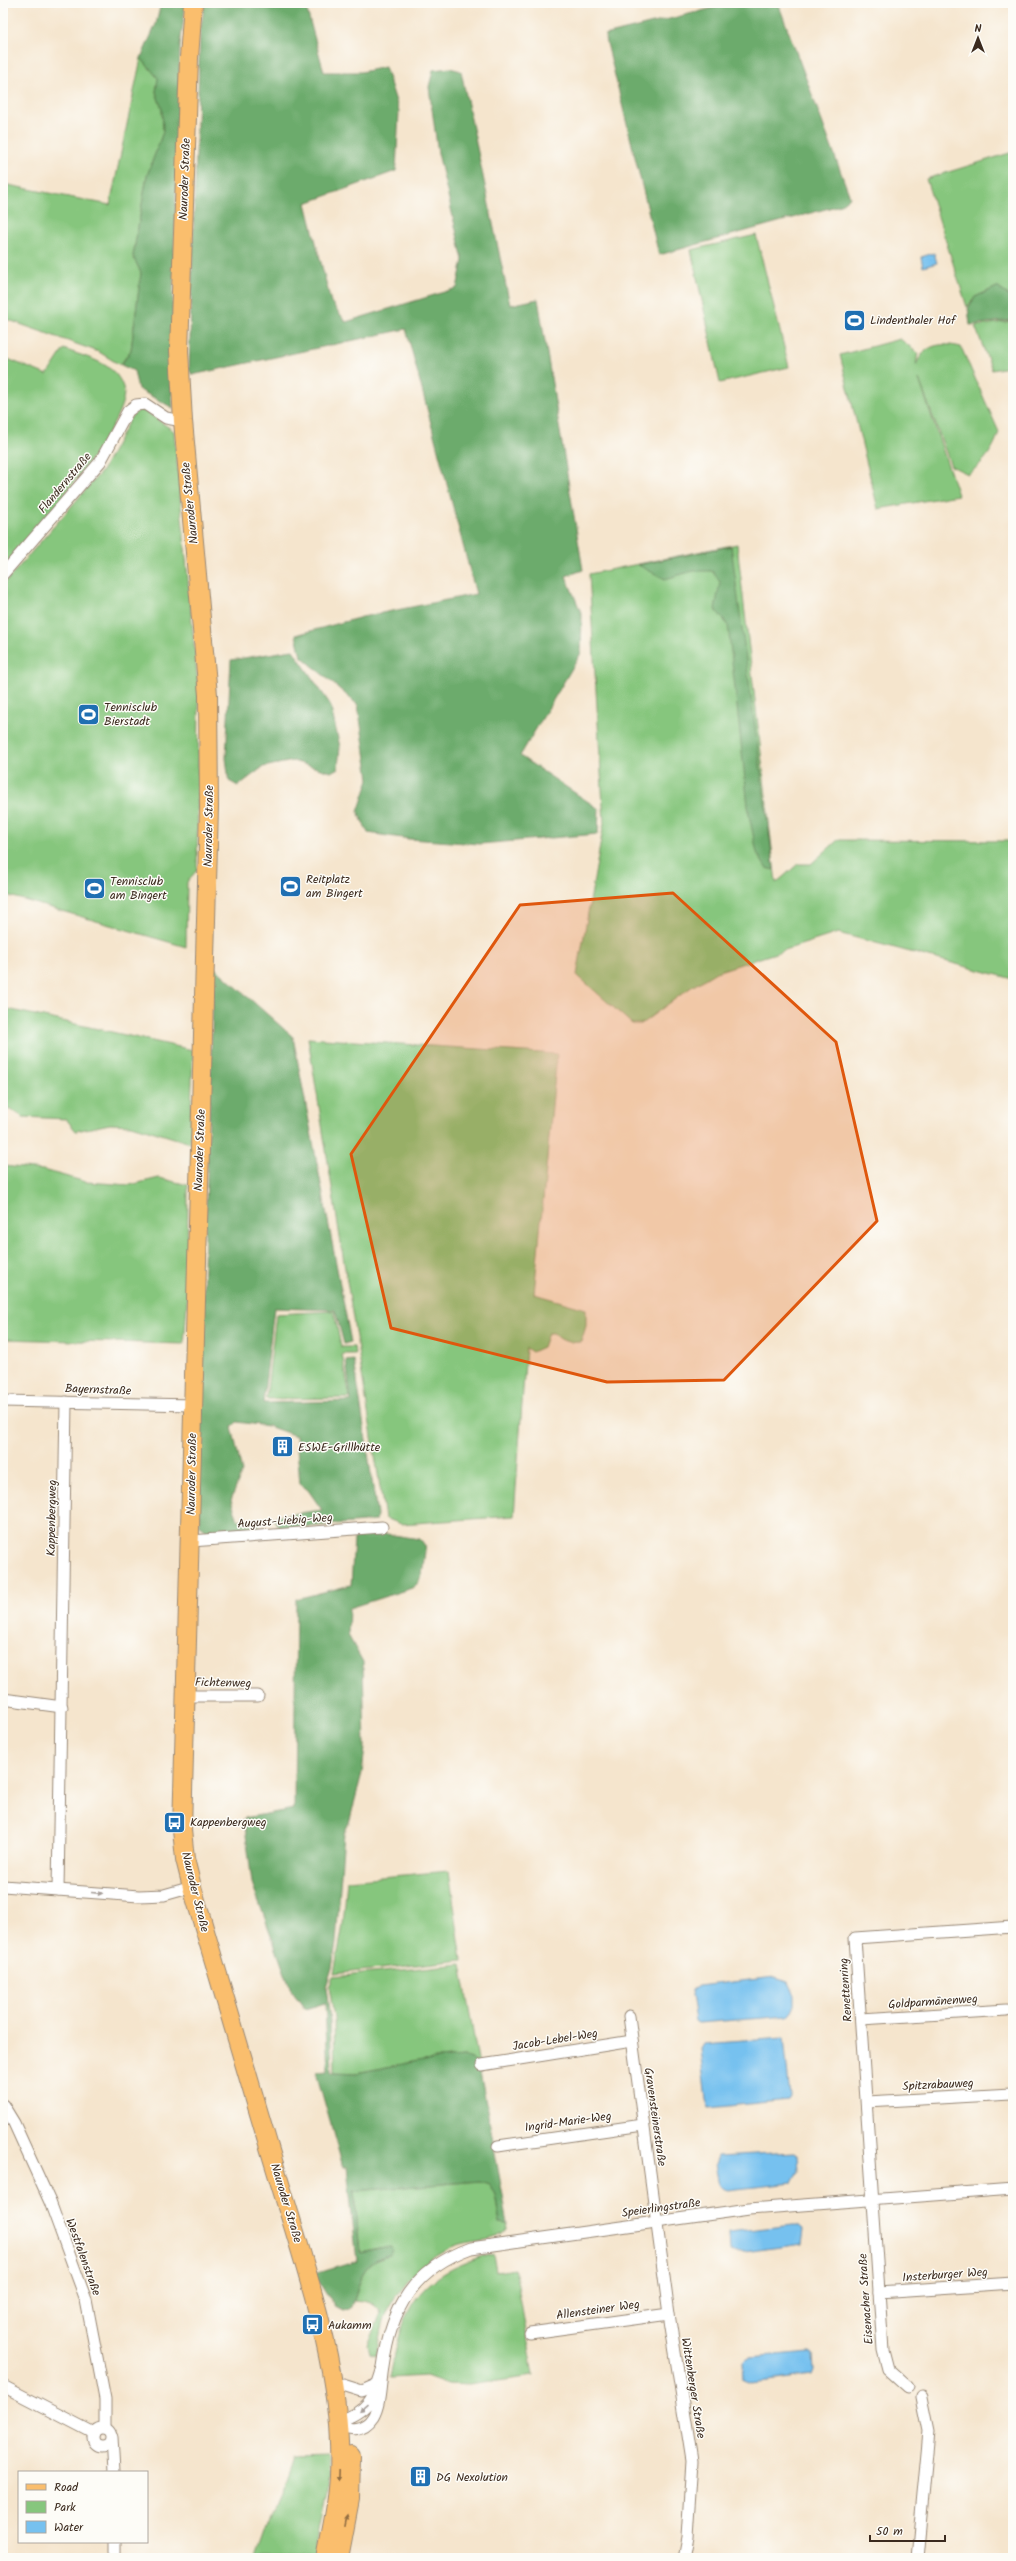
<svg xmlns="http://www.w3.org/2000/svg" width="1016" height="2561" font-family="Kalam,sans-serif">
	<rect width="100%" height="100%" fill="#fdfcf7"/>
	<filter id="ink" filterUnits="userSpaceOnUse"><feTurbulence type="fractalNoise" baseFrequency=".025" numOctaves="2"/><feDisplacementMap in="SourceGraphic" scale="8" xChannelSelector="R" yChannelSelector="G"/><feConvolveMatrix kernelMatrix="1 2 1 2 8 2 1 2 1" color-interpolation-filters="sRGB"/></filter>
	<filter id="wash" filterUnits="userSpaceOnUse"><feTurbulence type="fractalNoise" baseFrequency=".012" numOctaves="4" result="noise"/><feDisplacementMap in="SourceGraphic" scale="16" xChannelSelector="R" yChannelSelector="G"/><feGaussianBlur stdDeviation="0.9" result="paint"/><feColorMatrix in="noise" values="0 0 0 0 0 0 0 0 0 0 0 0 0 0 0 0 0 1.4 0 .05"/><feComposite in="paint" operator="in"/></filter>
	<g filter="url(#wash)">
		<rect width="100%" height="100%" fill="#f5e5cd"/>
		<g fill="#86c67d" stroke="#60784e">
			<path d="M141,58L158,78L156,92L162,109L163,132L147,176L133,256L141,273L131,350L120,365L99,352L3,318V184L110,205Z"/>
			<path d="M1013,152V298L997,287L975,297L967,307L926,179Z"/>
			<path d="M756,235L789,367L720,383L691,250Z"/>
			<path d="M1013,321V366L992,370L975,326Z"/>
			<path d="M900,339L918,353L916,365C925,344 940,342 961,347L999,432C993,450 985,462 968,474L951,466L919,379L958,495L878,509L840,355Z"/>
			<path d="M64,349C87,358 115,362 123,387C135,419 26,541 3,568V357L47,375Z"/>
			<path d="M139,410L145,411L174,431L199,697L197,870L187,882L186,947L3,894V585L102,471L131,417Z"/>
			<path d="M737,544L776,883L798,864H811L838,840L1013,841V979L838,933L716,972L690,988L641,1024H632L577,975L604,823L589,574Z"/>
			<path d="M3,1008L193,1050L190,1143L132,1125L110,1124L76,1131L66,1119L23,1117L12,1110L3,1109Z"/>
			<path d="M308,1038L557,1054L534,1294L586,1309V1326L581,1342C570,1343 561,1342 554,1333H548L543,1347L532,1352L526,1348L514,1516L401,1524L385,1518Z"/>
			<path d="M3,1166L43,1170L86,1182L130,1185L159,1178L188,1185L187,1304L184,1344L3,1339Z"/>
			<path d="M334,1311L341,1347H354L355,1354H342L350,1398L266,1399L276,1314Z"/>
			<path d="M449,1871L462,1960L334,1974L343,1925L347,1880Z"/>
			<path d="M461,1964L479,2066L472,2059L465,2057L423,2060L356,2073L335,2072L334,2017L329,1987L333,1977Z"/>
			<path d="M480,2181L489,2184L495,2196L500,2222L508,2223L507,2229C499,2242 474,2240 461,2244C427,2254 399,2285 385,2316C380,2328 379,2343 376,2356L370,2354L368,2345L381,2313C375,2302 366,2301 354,2300C362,2278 363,2262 389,2256L390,2246L360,2252L354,2191Z"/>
			<path d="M493,2254L496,2272L515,2269L534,2376L469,2385L448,2384L426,2376L390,2378C404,2304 417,2275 493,2254Z"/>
			<path d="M328,2455L327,2492L314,2558H256L292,2456Z"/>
		</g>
		<g fill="#6cab6c" stroke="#546a45">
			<path d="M161,3H186L180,45L171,373L173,408L138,389L134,371L121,365L131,350L141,273L133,256L147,176L163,132L162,109L156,92L158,78L141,58L156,24Z"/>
			<path d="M205,3H305L324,72H361L385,67L399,111L396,171L306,203L331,302L346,322L457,288L463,260L438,153L429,87L433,70L450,68L461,71L510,305L538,299L583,570L566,576L582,615L581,653L520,756L599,809L598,834L480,844L409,839L368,833L358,812L369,779L358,705L301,656L296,635L362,617L476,594L406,329L192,375L189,369L200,32Z"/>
			<path d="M733,3H778L850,197L840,205L659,255L605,35Z"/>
			<path d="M997,287L1013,299V320L970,325L968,308L975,297Z"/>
			<path d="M731,546L774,870L766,868L757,853L749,815L728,625L715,609L720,582L712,571H693L665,579L638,565Z"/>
			<path d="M293,650L330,704L340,747L338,768L331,772L293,761L263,767L238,786L229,781L226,758L231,660Z"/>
			<path d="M214,967L293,1037L351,1342L344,1344L335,1310L274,1308L263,1403L351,1401L346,1361L354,1360L377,1514L376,1521L280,1529L274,1520L276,1516L322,1510L308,1490L300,1484L296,1436L268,1426L237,1422L232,1427L242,1472L231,1500L238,1520L250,1519L257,1521L261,1529L209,1533L199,1525V1416Z"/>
			<path d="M367,1531L420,1539L424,1544L425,1551L422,1575L418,1583L412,1588L349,1608L348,1635L363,1662L365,1747L362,1773L349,1823L344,1833L336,1942L332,1968L326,1987L330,2021L332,2072L356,2073L423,2060L465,2057L472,2059L479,2066L508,2223L500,2222L495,2196L489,2184L480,2181L354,2191L360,2252L391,2246L392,2250L389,2256C360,2262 361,2284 351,2308L344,2310L334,2306L315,2274L357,2261L347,2167H343L317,2076L318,2072L328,2071L325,2003L305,2009L291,1990L252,1883L244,1818L294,1809L296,1599L351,1585L354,1539L357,1534Z"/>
		</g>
		<g fill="#76c1ef" stroke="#587686">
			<path d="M934,253L937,263L923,267L921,257Z"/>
			<path d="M775,1977L788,1981L794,1995V2009L788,2016L698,2023L695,2021L691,1996L692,1990L698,1986Z"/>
			<path d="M784,2038L790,2097L788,2100L709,2108L706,2100L700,2049L703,2044Z"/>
			<path d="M794,2152L798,2155L799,2172L793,2183L727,2190L719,2185L715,2164L718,2156Z"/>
			<path d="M793,2225H799L804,2229L802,2244L737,2253L730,2252L729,2232Z"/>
			<path d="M810,2352L813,2354L814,2370L812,2375L752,2383L744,2380L743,2362L751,2357Z"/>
		</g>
	</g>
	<g filter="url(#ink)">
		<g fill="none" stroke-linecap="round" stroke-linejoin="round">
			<defs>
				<g id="street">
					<path d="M3,574L100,462L128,411L136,405L145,404L166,418L183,421"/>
					<path d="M3,1401L193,1405"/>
					<path d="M191,1541L382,1527"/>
					<path d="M187,1696H258"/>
					<path d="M3,1699L62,1707"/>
					<path d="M3,1886L139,1896L164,1895L192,1887"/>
					<path d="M58,1890L66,1402"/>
					<path d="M629,2016L669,2314L692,2461L687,2537L683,2558"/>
					<path d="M861,2019L1007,2010"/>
					<path d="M482,2065L632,2041"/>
					<path d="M867,2102L1011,2094"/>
					<path d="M3,2105L14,2123L50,2202L86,2300L105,2399V2428"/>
					<path d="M498,2146L643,2125"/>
					<path d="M879,2292L1013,2283"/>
					<path d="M530,2333L669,2314"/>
					<path d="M383,2367C374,2399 369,2411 337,2422C348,2432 364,2431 373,2417C381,2403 380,2383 383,2367C391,2308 413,2269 471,2248L749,2209L1013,2189"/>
					<path d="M343,2385L362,2391L378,2384"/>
					<path d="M3,2386L94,2433"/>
					<path d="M908,2387L888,2369L883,2350L855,1938L1013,1927"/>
					<circle cx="102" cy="2437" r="9"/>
					<path d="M112,2437L114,2472"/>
					<path d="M115,2558V2542"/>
					<path d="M917,2558L929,2431L922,2397"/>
				</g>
				<g id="primary">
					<path d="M193,3L189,58L179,351L183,421L208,695L209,807L182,1830L185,1859L192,1887C218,1976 244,2065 271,2154C301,2255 344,2369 339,2476C338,2504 331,2531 326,2558"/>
					<path d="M339,2558L350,2500L351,2456"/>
				</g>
			</defs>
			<use href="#street" stroke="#988876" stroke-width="13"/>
			<use href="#primary" stroke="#988876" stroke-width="20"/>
			<use href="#street" stroke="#fff" stroke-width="11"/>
			<use href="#primary" stroke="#fabe6d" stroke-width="18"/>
		</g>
		<defs><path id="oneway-solid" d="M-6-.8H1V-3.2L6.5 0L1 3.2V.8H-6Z"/></defs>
		<g fill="#a79f9a">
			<use href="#oneway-solid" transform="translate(97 1893) rotate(5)"/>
			<use href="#oneway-solid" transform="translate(363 2408) rotate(139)"/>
		</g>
		<g fill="#916d42">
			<use href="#oneway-solid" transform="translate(339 2475) rotate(92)"/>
			<use href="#oneway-solid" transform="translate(347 2520) rotate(-79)"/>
		</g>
	</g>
	<path fill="#df570d" fill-opacity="0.2" stroke="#df570d" stroke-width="3" stroke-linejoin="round" d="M673,893L836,1042L877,1221L724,1380L607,1382L391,1328L351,1154L520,905Z"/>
	<defs>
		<symbol id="stadium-square" viewBox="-11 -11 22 22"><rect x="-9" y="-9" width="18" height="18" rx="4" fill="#1f6fb2" stroke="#fdfcf7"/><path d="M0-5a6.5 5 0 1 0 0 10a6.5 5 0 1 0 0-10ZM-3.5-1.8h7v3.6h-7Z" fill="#fff"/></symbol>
		<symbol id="building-square" viewBox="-11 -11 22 22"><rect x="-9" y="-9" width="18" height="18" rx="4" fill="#1f6fb2" stroke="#fdfcf7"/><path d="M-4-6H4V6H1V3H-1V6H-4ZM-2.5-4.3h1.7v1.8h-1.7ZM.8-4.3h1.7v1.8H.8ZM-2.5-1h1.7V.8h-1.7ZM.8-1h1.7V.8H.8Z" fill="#fff"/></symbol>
		<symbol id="bus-square" viewBox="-11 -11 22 22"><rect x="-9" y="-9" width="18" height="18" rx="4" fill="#1f6fb2" stroke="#fdfcf7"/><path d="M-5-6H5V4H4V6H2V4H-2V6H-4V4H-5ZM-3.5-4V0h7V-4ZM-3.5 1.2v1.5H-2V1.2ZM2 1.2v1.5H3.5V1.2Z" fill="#fff"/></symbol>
	</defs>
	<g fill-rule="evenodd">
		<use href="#stadium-square" x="842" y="308" width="25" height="25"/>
		<use href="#stadium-square" x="76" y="702" width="25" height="25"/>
		<use href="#stadium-square" x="278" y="874" width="25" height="25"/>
		<use href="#stadium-square" x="82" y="876" width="25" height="25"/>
		<use href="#building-square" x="270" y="1434" width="25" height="25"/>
		<use href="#bus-square" x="162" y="1810" width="25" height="25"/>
		<use href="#bus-square" x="300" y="2312" width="25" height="25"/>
		<use href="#building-square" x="408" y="2464" width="25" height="25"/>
	</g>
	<g text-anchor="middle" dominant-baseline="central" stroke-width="3" stroke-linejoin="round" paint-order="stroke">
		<g font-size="12" fill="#3b2a1e" stroke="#fdfcf7">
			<text transform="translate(185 179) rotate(-88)">Nauroder Straße</text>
			<text transform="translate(65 483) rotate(-50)">Flandernstraße</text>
			<text transform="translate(190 503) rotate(-96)">Nauroder Straße</text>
			<text transform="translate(209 826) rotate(-89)">Nauroder Straße</text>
			<text transform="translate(200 1150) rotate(-88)">Nauroder Straße</text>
			<text transform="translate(98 1390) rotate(2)">Bayernstraße</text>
			<text transform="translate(192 1474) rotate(-89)">Nauroder Straße</text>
			<text transform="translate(52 1518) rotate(-89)">Kappenbergweg</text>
			<text transform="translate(285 1521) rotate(-4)">August-Liebig-Weg</text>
			<text transform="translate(223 1683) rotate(1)">Fichtenweg</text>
			<text transform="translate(195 1892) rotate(76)">Nauroder Straße</text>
			<text transform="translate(846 1990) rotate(-94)">Renettenring</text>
			<text transform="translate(933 2002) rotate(-4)">Goldparmänenweg</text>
			<text transform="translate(555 2040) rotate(-9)">Jacob-Lebel-Weg</text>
			<text transform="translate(938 2085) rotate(-3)">Spitzrabauweg</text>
			<text transform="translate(655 2117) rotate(82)">Gravensteinerstraße</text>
			<text transform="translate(568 2122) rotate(-8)">Ingrid-Marie-Weg</text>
			<text transform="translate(286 2203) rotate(73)">Nauroder Straße</text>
			<text transform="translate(661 2208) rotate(-8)">Speierlingstraße</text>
			<text transform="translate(83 2257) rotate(70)">Westfalenstraße</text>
			<text transform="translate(945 2275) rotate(-4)">Insterburger Weg</text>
			<text transform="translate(866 2299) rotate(-94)">Eisenacher Straße</text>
			<text transform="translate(598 2310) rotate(-8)">Allensteiner Weg</text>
			<text transform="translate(693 2388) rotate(81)">Wittenberger Straße</text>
		</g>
		<g font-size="12" fill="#3b2a1e" stroke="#fdfcf7" text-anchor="start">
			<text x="870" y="320">Lindenthaler Hof</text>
			<text x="104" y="707">Tennisclub<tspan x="104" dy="14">Bierstadt</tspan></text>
			<text x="306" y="879">Reitplatz<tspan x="306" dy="14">am Bingert</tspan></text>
			<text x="110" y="881">Tennisclub<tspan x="110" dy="14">am Bingert</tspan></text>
			<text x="298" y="1447">ESWE-Grillhütte</text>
			<text x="190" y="1822">Kappenbergweg</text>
			<text x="328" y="2325">Aukamm</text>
			<text x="436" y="2477">DG Nexolution</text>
		</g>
	</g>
	<rect width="1016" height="2561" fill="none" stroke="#fdfcf7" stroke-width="16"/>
	<rect x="18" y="2471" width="130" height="72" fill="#fdfcf7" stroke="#afa8a0"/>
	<rect x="26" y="2484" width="20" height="6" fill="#fabe6d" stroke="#afa8a0"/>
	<text x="54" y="2491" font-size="12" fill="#3b2a1e">Road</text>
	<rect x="26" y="2501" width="20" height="12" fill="#86c67d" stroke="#afa8a0"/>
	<text x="54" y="2511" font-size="12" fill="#3b2a1e">Park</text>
	<rect x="26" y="2521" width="20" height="12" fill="#76c1ef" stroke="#afa8a0"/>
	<text x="54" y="2531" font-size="12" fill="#3b2a1e">Water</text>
	<g transform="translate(978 38)" stroke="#fdfcf7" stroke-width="3" paint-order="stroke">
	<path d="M0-3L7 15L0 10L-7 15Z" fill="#3b2a1e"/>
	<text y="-6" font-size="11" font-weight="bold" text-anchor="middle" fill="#3b2a1e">N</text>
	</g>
	<path d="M870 2535v6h75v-6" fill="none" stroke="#3b2a1e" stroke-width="2"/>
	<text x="876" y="2535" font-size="12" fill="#3b2a1e" stroke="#fdfcf7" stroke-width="3" paint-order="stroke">50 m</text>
</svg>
